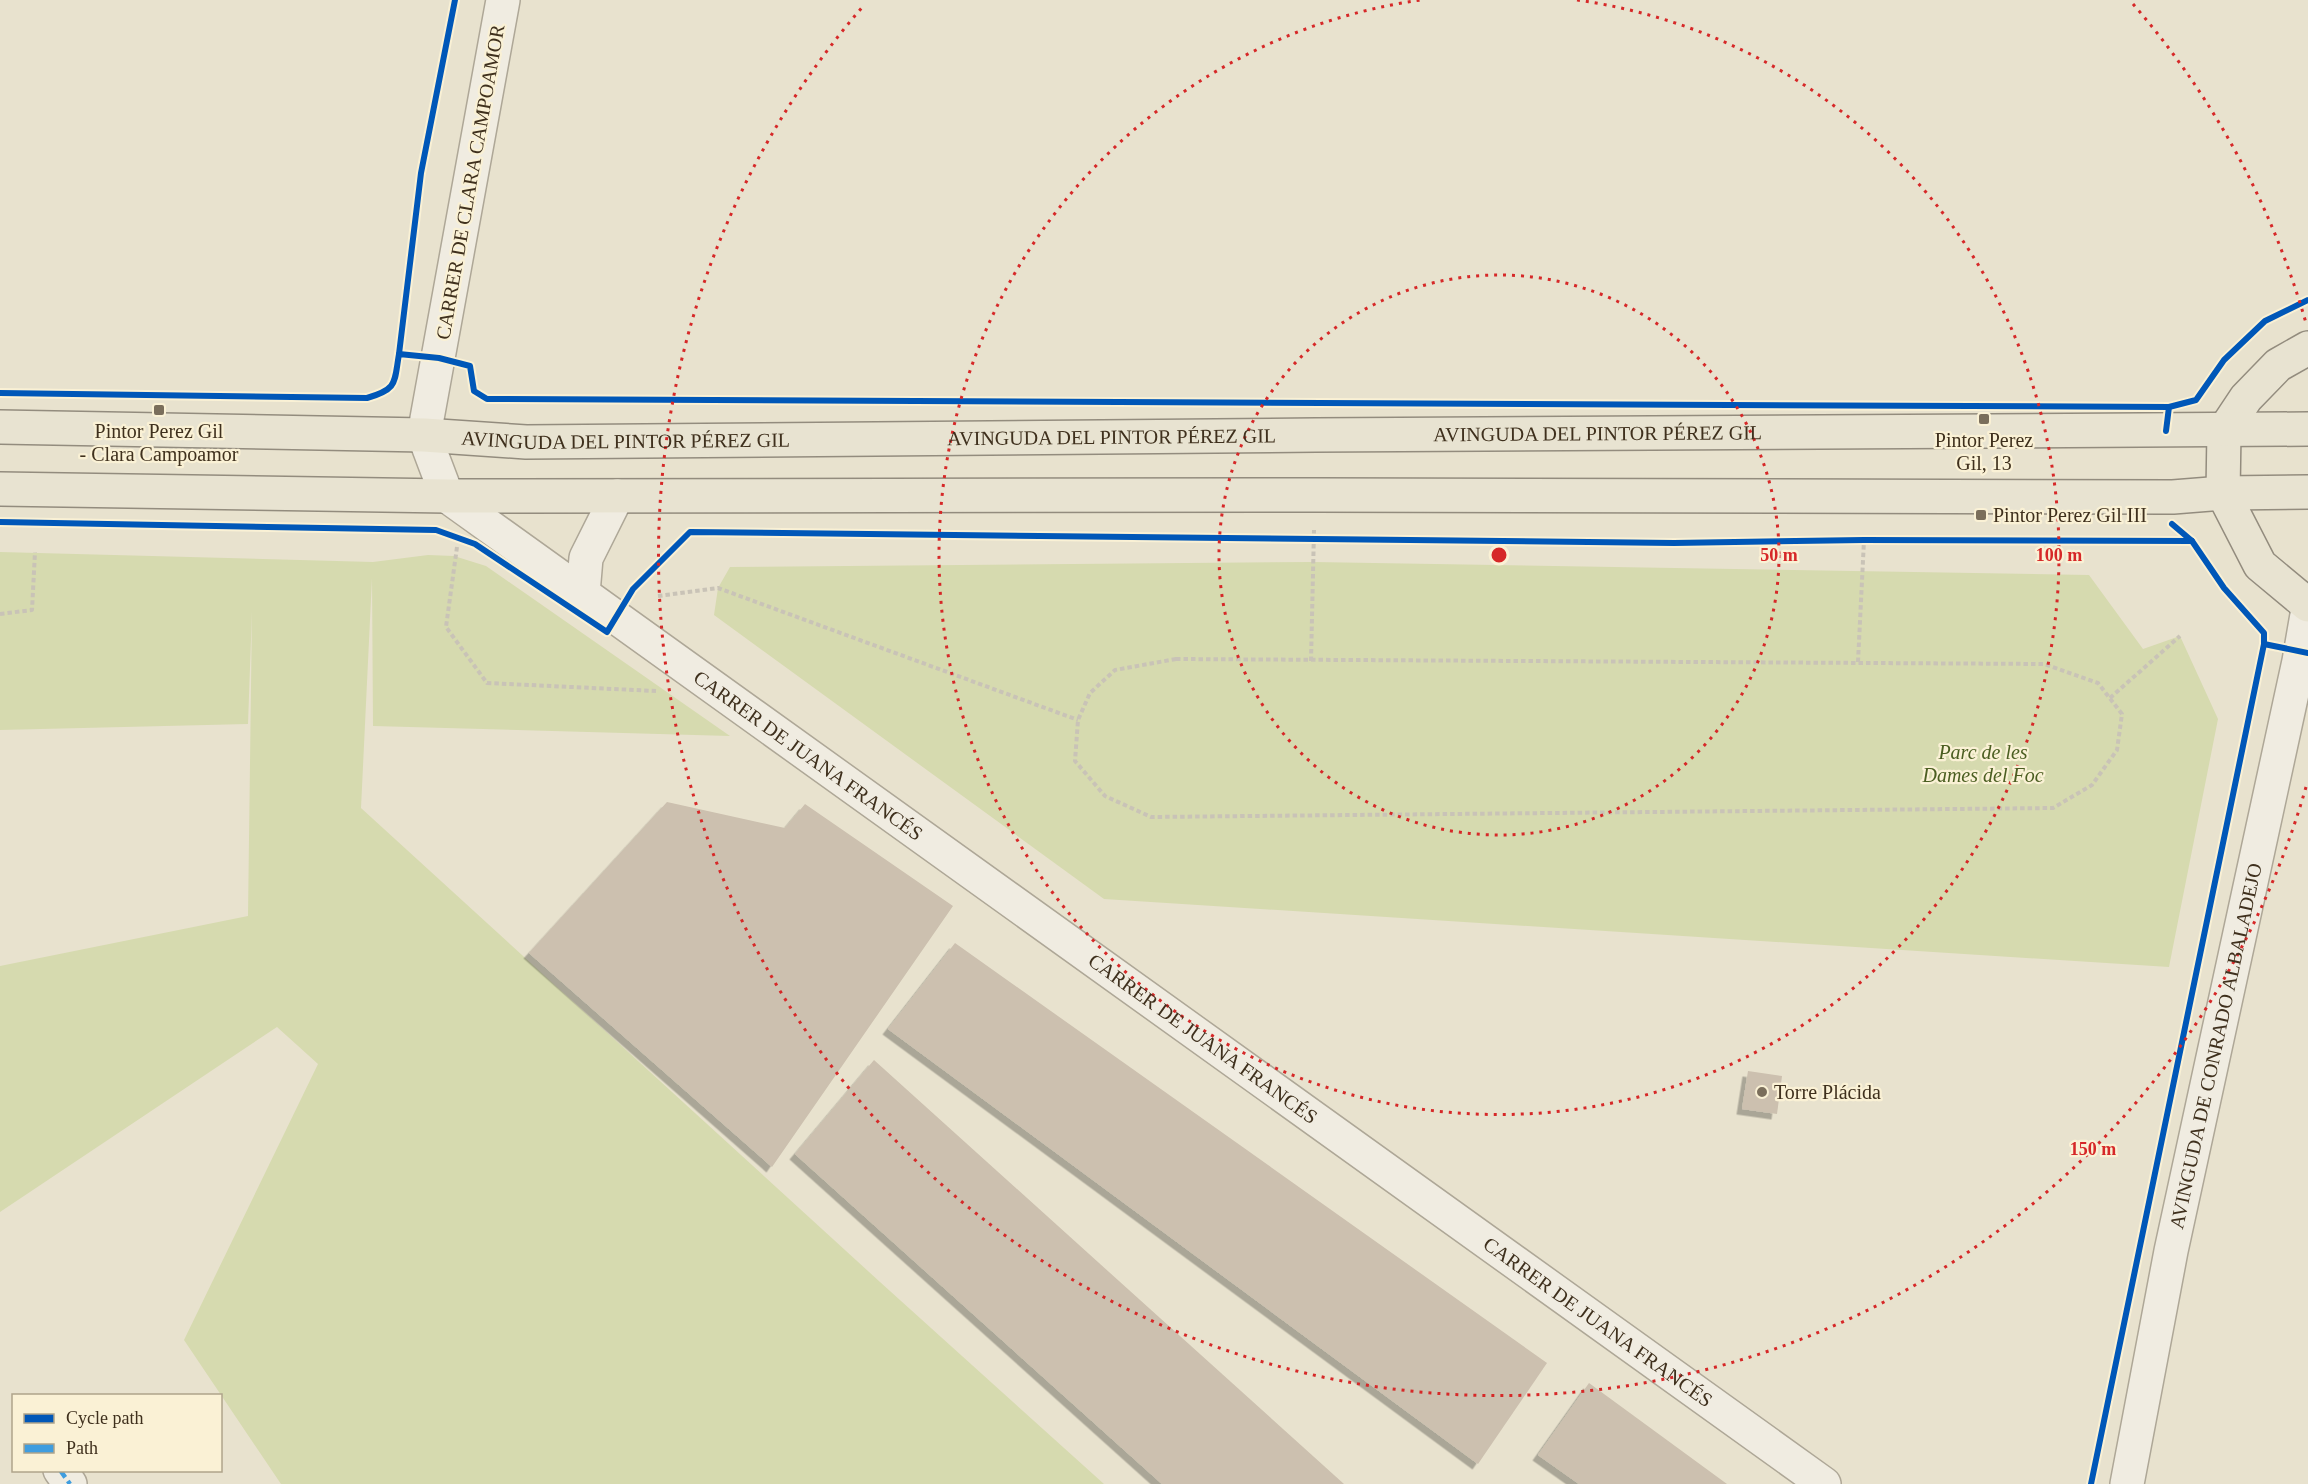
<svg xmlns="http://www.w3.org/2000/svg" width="2308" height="1484" font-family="'Times New Roman',serif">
	<defs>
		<filter id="shadow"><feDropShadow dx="-5.5" dy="5.5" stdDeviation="0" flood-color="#0004"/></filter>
	</defs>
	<rect width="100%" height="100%" fill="#e8e2ce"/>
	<g fill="#d6daaf">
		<path d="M0,552L373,562L428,555L454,556L486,566L730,736L373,726L372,578L361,808L880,1282L1104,1484H281L184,1340L318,1064L277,1027L0,1212V966L248,916L252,611L248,724L0,730Z"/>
		<path d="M1313,562L2089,575L2143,649L2180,636L2218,719L2169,967L1104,899L714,615L718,588L730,567Z"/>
	</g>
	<g fill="#ccc0af" filter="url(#shadow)">
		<path d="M667,802L785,828L805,804L953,906L772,1167L529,953Z"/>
		<path d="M955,943L1547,1363L1478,1464L888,1029Z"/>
		<path d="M874,1060L1344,1484H1162L795,1154Z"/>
		<path d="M1748,1071L1782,1076L1777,1114L1742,1109Z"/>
		<path d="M1589,1383L1727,1484H1579L1538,1455Z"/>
	</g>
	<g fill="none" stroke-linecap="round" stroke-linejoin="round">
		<defs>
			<g id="minor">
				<path id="s1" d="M503,0L424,435L447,496L1824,1484"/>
				<path d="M583,593L586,558L617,496"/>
				<path d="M60,1470L70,1484"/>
				<path id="s2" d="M2127,1484L2171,1251L2299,661L2308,609"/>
			</g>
			<g id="major">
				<path d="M2308,348L2278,365L2246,398L2224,431L2223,493L2260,565L2308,605"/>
				<path id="s3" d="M0,427L424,435L526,442L1316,435L2308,429"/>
				<path d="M0,489L447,496L1315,495L2173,497L2223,493L2308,492"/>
			</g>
		</defs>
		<use href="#minor" stroke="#aea797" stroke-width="36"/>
		<use href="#major" stroke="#938c7e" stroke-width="36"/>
		<g stroke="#c9c3b7" stroke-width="4" stroke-dasharray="4.5 3" stroke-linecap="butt">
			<path d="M457,547L446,627L487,683L656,691"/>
			<path d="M658,596L718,588L1078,720"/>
			<path d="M0,614L32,610L35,552"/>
			<path d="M1176,659L2044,664L2098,683L2122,714L2117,750L2092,785L2053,808L1151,817L1105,796L1075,761L1078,720L1090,693L1115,670Z"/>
			<path d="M1311,661L1314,530"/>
			<path d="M1858,662L1864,540"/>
			<path d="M2110,698L2180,636"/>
		</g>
		<use href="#minor" stroke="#f0ece1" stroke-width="33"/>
		<use href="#major" stroke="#e8e3d1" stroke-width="33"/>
		<path stroke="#3f9ddf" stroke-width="4.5" stroke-dasharray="9 4.5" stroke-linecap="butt" d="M60,1470L70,1484"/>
		<defs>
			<g id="cycleway">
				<path d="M399,354L421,173L455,0"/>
				<path d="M0,393L367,398C398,389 394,383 399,354L439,358L470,366L474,391L487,399L2169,407"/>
				<path d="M2166,431L2169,407L2196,400L2224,360L2265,321L2308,300"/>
				<path d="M0,522L436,530L475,544L607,632L633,589L690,532L1674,543L1864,540L2192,541L2172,524"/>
				<path d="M2192,541L2224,588L2264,633V644L2308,653"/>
				<path d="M2091,1484L2264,644"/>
			</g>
		</defs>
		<use href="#cycleway" stroke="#faf1d5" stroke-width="10"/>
		<use href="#cycleway" stroke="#0057b8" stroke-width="6"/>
	</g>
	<g fill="none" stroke="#d62828" stroke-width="3" stroke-dasharray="3 6">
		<circle cx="1499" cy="555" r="280"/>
		<path d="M1577 0A560 560 0 1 1 1421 0"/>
		<path d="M2306 787A840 840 0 1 1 865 4M2133 4A840 840 0 0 1 2306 323"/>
	</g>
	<g fill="#7a6e5b" stroke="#faf1d5" stroke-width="2">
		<rect x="153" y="404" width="12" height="12" rx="3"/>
		<rect x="1978" y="413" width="12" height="12" rx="3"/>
		<rect x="1975" y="509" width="12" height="12" rx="3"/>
		<circle cx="1762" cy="1092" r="6"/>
	</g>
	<g text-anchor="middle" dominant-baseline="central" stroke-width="4.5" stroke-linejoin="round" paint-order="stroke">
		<g font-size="20" fill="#3f301d" stroke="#faf1d5">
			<text transform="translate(470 182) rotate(-80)">CARRER DE CLARA CAMPOAMOR</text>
			<text stroke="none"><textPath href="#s3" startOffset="1598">AVINGUDA DEL PINTOR PÉREZ GIL</textPath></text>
			<text stroke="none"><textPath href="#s3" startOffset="1112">AVINGUDA DEL PINTOR PÉREZ GIL</textPath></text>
			<text stroke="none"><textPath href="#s3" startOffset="626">AVINGUDA DEL PINTOR PÉREZ GIL</textPath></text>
			<text stroke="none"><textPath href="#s1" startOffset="952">CARRER DE JUANA FRANCÉS</textPath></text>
			<text stroke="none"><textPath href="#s1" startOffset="1438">CARRER DE JUANA FRANCÉS</textPath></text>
			<text stroke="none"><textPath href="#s2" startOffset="447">AVINGUDA DE CONRADO ALBALADEJO</textPath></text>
			<text stroke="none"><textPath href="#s1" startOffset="1924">CARRER DE JUANA FRANCÉS</textPath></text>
		</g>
		<g font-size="20" fill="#3f301d" stroke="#faf1d5">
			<text x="159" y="431">Pintor Perez Gil<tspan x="159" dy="23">- Clara Campoamor</tspan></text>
			<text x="1984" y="440">Pintor Perez<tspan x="1984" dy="23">Gil, 13</tspan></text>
			<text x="1993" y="515" text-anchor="start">Pintor Perez Gil III</text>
			<text x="1774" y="1092" text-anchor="start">Torre Plácida</text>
		</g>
		<g font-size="20" font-style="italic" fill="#4b5e21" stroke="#faf1d5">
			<text x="1983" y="752">Parc de les<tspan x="1983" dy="23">Dames del Foc</tspan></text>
		</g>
	</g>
	<circle cx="1499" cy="555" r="9" fill="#d62828" stroke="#faf1d5" stroke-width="3"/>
	<g font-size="18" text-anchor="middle" font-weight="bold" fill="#d62828" stroke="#faf1d5" stroke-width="4.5" stroke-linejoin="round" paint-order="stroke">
		<text x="1779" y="561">50 m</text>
		<text x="2059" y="561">100 m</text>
		<text x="2093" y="1155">150 m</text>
	</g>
	<rect x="12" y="1394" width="210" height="78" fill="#faf1d5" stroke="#afa48b" stroke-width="1.5"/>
	<rect x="24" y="1414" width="30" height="9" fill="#0057b8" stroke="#afa48b" stroke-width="1.5"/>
	<text x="66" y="1424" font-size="18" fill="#3f301d">Cycle path</text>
	<rect x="24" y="1444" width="30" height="9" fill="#3f9ddf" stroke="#afa48b" stroke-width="1.5"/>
	<text x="66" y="1454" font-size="18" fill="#3f301d">Path</text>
</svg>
